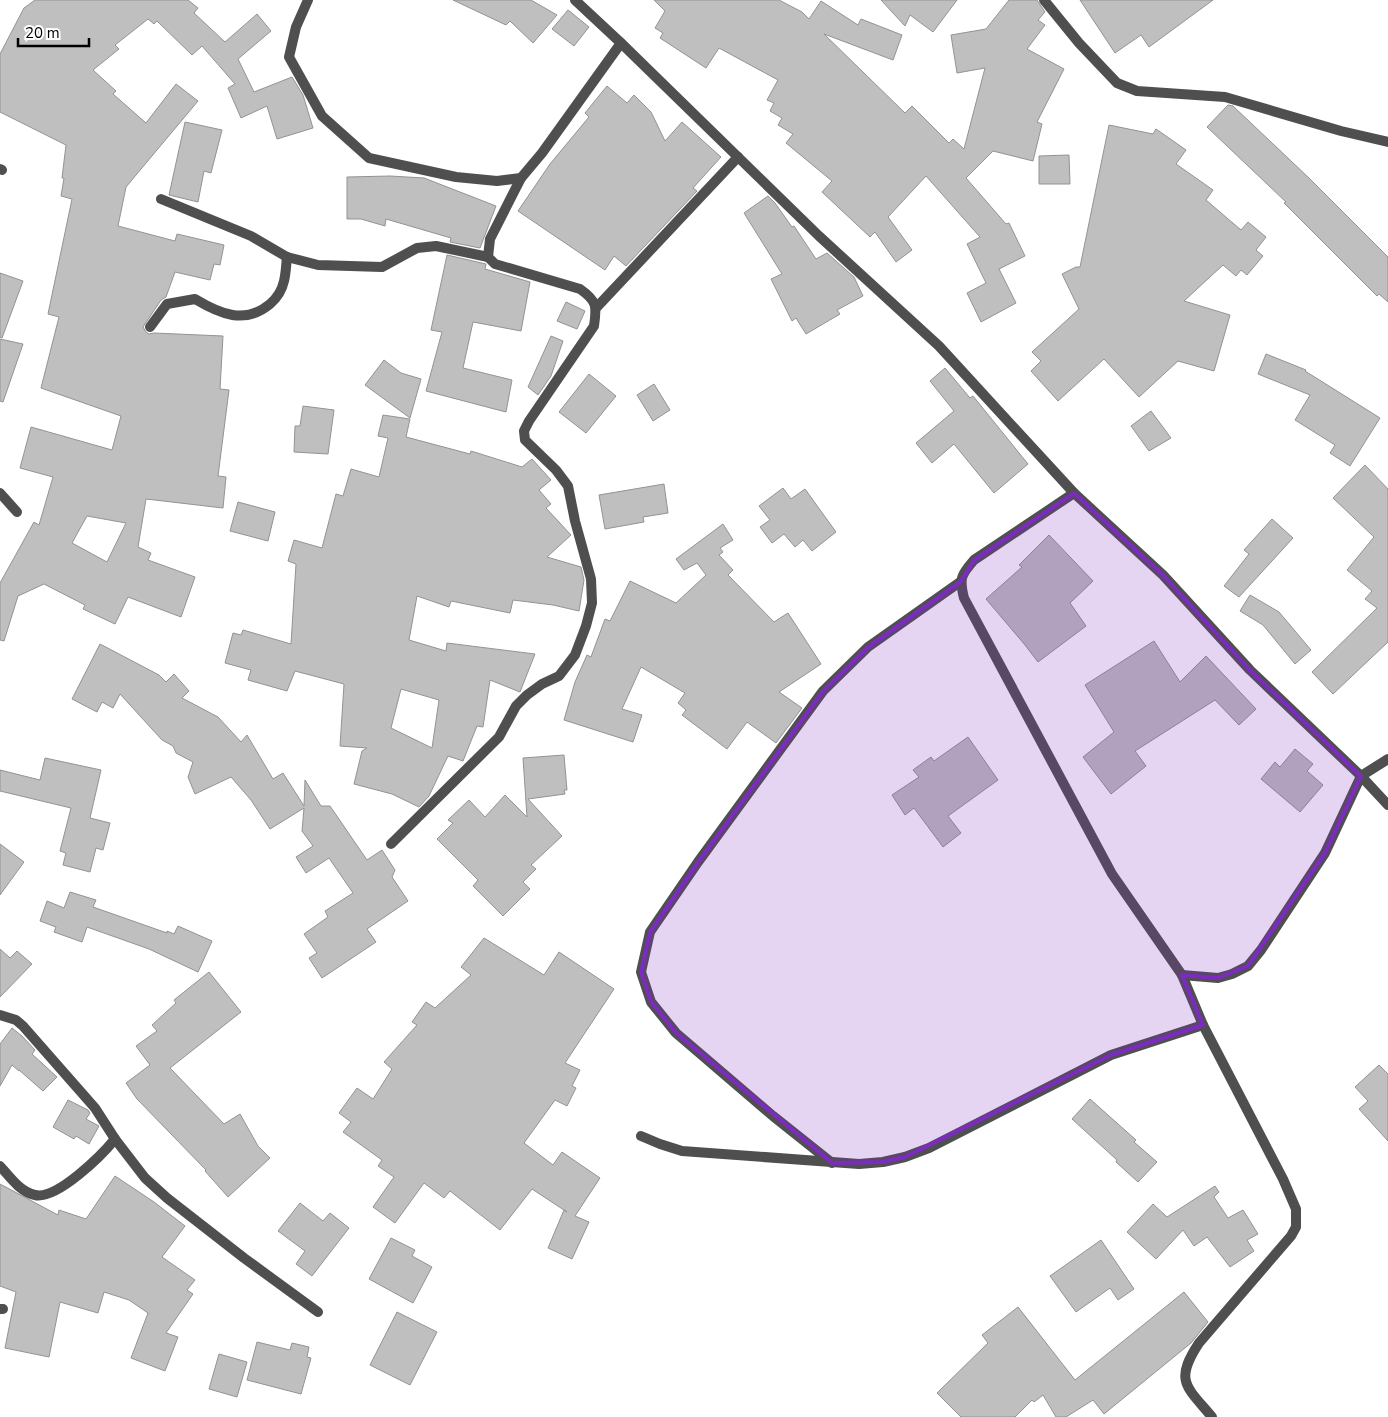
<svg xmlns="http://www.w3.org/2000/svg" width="1388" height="1417" font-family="'Nunito Sans',sans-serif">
	<rect width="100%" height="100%" fill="#fff"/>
	<g fill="#bfbfbf" stroke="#939393" fill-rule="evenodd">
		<path d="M35,0H188L198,8L194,13L225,42L257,14L271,31L238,59L254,92L292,77L303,95L313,128L277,139L267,106L241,118L228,88L235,84L202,46L192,55L157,21L154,24L148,19L115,45L119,49L93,70L116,91L113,94L146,123L176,84L198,101L126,187L118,226L175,241L177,234L224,245L220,265L214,264L210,280L175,272L166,297L161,300L143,327L146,332L149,334L154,333L223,336L220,389L229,390L218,476L226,477L223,508L146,499L138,547L151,553L148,560L195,577L181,617L128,597L115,624L83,609L85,605L44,584L18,596L4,641L0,640V583L34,522L39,525L53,477L20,468L31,427L112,450L121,416L41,388L59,317L48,314L72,199L61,196L64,178H62L66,145L0,112V54L24,8ZM87,516L126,523L107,562L72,543Z"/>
		<path d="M453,0H531L557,15L533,43L510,21L506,25Z"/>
		<path d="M654,0H779L802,12L809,19L821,1L858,25L861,19L902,35L893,60L824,34L905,113L912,106L949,143L953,139L964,149L985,68L957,73L951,35L986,29L1009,0H1037L1045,12L1038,20L1045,25L1027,49L1064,69L1037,122L1042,124L1033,161L993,151L966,178L1006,224L1009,223L1025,256L999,269L1016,303L981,322L967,293L986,283L967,244L980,237L926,176L888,217L912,250L896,262L875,232L870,237L822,192L832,181L786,143L793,134L778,125L782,118L770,111L774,103L767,100L778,80L719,48L706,68L660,38L663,33L655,28L665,11Z"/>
		<path d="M881,0H957L933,32L910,15L905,26Z"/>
		<path d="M1080,0H1213L1149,47L1141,35L1115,53Z"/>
		<path d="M568,10L589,27L574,46L552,29Z"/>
		<path d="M607,86L627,103L634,95L651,112L665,141L682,122L721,157L693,188L697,191L626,266L614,256L605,270L518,211L550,164L589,117L585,113Z"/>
		<path d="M1228,105L1233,106L1309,178L1388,257V302L1379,294L1377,296L1284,203L1286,202L1207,127Z"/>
		<path d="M185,122L222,130L211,173L204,171L198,202L169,195Z"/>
		<path d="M1109,125L1153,134L1156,129L1186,150L1176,164L1213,190L1206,200L1241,230L1248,222L1266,237L1256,250L1263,256L1247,275L1241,270L1236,276L1223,265L1184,301L1230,315L1214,371L1178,361L1139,397L1104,359L1058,401L1031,371L1041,361L1032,352L1079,309L1062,274L1076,267H1080Z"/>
		<path d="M1069,155L1070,184H1039V156Z"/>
		<path d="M390,176L424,178L496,206L480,248L450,242L451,238L386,219L385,226L361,219H347V177Z"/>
		<path d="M768,196L775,203L792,227L794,226L816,259L827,253L854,277L863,296L837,310L840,314L806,334L796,318L792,321L771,279L782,274L744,213Z"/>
		<path d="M447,255L486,264L485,269L530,282L521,331L473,322L463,368L512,380L506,412L426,391L442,332L431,330Z"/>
		<path d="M0,273L23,281L2,338L0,337Z"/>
		<path d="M566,302L585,311L577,329L557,321Z"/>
		<path d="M551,336L563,341L551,376L538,395L528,387Z"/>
		<path d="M0,339L23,344L3,402L0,401Z"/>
		<path d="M1266,354L1306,370L1305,371L1380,418L1350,466L1330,453L1335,445L1295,420L1310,395L1258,374Z"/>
		<path d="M384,360L401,373L421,379L410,418L365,385Z"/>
		<path d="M945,368L970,398L973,396L1028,464L994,493L954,444L932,463L916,443L954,411L930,381Z"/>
		<path d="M589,374L616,396L586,433L559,412Z"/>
		<path d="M654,384L670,410L653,421L637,395Z"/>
		<path d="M303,406L334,410L328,454L294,452L295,426H300Z"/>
		<path d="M1151,411L1171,438L1149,451L1131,426Z"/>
		<path d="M383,415L410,419L406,437L470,454L471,451L522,467L532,459L551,480L539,490L551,504L546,508L571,535L547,557L581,567L584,580L579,611L553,605L513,600L510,613L451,601L449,607L417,596L409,640L446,651L447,643L535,654L520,692L490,680L483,727L477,726L463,761L448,756L429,796L419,807L392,794L354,784L362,751L367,748L340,746L344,684L295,671L287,691L248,680L251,670L225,663L233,633L241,635L243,630L291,644L296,564L288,561L294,540L322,548L336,494L343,496L351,469L379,477L388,438L378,436ZM401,689L439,700L432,748L391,728Z"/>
		<path d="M1365,465L1388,489V642L1333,694L1312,672L1377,608L1365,599L1372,591L1347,570L1374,537L1333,498Z"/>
		<path d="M664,484L668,513L643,517L644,522L605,529L599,495Z"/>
		<path d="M783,488L791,499L805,489L836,532L812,551L803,540L795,547L784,534L772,543L760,527L770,520L759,506Z"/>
		<path d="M238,502L275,512L268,541L230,531Z"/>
		<path d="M1272,519L1293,538L1239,597L1224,586L1249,554L1244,550Z"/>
		<path d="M723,524L733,540L720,548L723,552L719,555L733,570L728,575L774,622L788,613L821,664L779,692L802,708L776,743L747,722L727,749L682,715L686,710L678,703L685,693L641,667L622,709L642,715L633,742L564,720L575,682L587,655L591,657L605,619L610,621L630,581L676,603L706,575L697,563L684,570L676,559Z"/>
		<path d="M1049,535L1093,581L1070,603L1086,626L1038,662L1025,645L986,599L1022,567L1019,565Z"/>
		<path d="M1250,595L1279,612L1311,650L1295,664L1263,625L1240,611Z"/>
		<path d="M1154,641L1180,682L1206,656L1256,709L1239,725L1215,700L1135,751L1146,766L1111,794L1083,757L1114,732L1085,685Z"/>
		<path d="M100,644L159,675L166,682L174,674L189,691L182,698L218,717L241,742L247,735L273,779L283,773L304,806L305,780L321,806H330L367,860L382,850L395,870L392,877L408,901L367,929L376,942L322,978L309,958L317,953L304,934L328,917L325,911L353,893L329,858L306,873L296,857L313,846L302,831L304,808L270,829L251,800L231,777L195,794L188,777L193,762L176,753L173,746L162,740L120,694L113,708L102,702L97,712L72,699Z"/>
		<path d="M968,737L998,780L948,816L961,833L943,847L914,808L905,815L892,795L919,777L913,770L931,757L934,761Z"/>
		<path d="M1295,749L1313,764L1307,771L1323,785L1300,812L1261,779L1275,762L1280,767Z"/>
		<path d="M564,755L567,790H564L565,794L528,799L562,836L531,865L536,869L523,882L530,889L503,916L473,886L478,880L437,839L453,823L448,820L469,800L485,817L505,795L527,817L523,758Z"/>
		<path d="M45,758L101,770L90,818L110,823L103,850L96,848L90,872L63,865L66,853L60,851L71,808L0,791V770L40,780Z"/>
		<path d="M0,844L24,862L0,895Z"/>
		<path d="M70,892L96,900L93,907L167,933V931L174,934L178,926L212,941L198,972L149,949L87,927L82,942L54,932L56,927L40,921L47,901L64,908Z"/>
		<path d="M484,938L544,975L559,952L614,989L565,1063L580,1070L572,1086L576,1088L567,1106L555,1100L524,1143L553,1165L562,1152L600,1178L575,1216L589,1222L572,1259L548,1248L564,1210L567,1212L532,1189L500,1230L450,1191L444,1198L424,1183L395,1223L373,1207L394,1177L378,1166L382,1160L343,1132L351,1122L339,1113L357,1088L373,1099L392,1069L384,1062L417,1025L412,1022L426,1002L435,1008L471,975L461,967Z"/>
		<path d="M0,949L10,958L17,951L32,964L0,997Z"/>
		<path d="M209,972L241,1012L170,1068L224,1124L240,1114L258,1146L270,1158L228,1197L205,1171L206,1170L137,1099L126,1083L150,1065L136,1046L157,1031L152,1025L176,1003L174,1000Z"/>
		<path d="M12,1028L22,1036L35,1050L32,1054L57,1077L43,1091L19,1070V1071L12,1065L0,1086V1044Z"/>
		<path d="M1379,1065L1388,1074V1141L1359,1109L1368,1101L1355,1087Z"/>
		<path d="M1090,1099L1136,1140L1134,1142L1157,1162L1138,1182L1116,1162L1117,1160L1072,1119Z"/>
		<path d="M68,1100L88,1110L90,1113L86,1119L99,1126L89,1144L76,1136L74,1139L53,1127Z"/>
		<path d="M115,1176L154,1202L185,1226L162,1257L195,1280L187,1290L193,1294L166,1333L178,1337L165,1371L131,1358L148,1313L129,1300L104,1292L98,1313L60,1302L49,1357L5,1348L16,1292L0,1286V1184L58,1215L59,1210L86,1219Z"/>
		<path d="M1215,1186L1219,1192L1214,1197L1228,1218L1243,1210L1258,1234L1247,1240L1254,1251L1230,1267L1207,1237L1194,1246L1183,1230L1156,1259L1127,1232L1153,1204L1167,1217Z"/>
		<path d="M300,1203L323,1221L330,1213L349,1228L312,1276L296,1264L305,1251L278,1231Z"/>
		<path d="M391,1238L415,1250L412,1256L432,1267L413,1303L369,1279Z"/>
		<path d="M1101,1240L1134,1289L1118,1300L1110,1288L1076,1312L1050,1276Z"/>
		<path d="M1184,1292L1208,1322L1191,1343L1104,1414L1093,1400L1066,1417H1056L1043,1395L1034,1402L1032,1400L1015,1417H961L937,1393L988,1343L982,1335L1018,1307L1075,1380Z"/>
		<path d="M397,1312L437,1332L410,1385L370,1365Z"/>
		<path d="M257,1342L290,1350L292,1343L309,1347L307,1357L311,1358L301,1394L247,1380Z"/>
		<path d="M219,1354L247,1362L237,1397L209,1389Z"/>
	</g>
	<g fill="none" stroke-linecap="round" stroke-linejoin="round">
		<g stroke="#4f4f4f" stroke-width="10">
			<path d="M308,0L296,27L289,57L322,116L369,158L456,177L497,181L521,178L542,153L621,43"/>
			<path d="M575,0L621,43L819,236L939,346L1074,493L1163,575L1250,670L1361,776L1388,805"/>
			<path d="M1044,0L1079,43L1117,83L1137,91L1225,97L1341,131L1388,142"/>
			<path d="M0,169L2,170"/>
			<path d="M161,199L251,236L287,257L318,265L382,267L417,248L436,246L488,257"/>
			<path d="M596,308L738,157"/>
			<path d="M150,327L167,304L195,299C220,314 245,325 270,304C277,298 282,290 284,281C286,273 286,265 287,257"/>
			<path d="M0,493L17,512"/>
			<path d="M1074,493L974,560C961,575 959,578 964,598L1112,874L1182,975L1203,1025L1283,1179L1296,1209V1227L1291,1236L1199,1343C1174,1381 1186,1386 1212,1417"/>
			<path d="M391,844L499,737L516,706L527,695L542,684L559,676L575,655L586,626L592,603L591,579L575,521L568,486L556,470L525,440L524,431L529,421L594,326C597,306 597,301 580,289L495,264L488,257L490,239L521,178"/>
			<path d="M1182,975L1218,978L1232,974L1248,966L1261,950L1325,853L1361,776L1388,759"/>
			<path d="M0,1015L16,1020L23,1026L95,1108L115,1139L145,1178L167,1198L244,1258L318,1312"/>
			<path d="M641,1136L660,1144L682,1151L859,1164L883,1162L905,1157L929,1148L1111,1055L1203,1025"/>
			<path d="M832,1163L773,1116L676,1033L651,1002L641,972L650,932L698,862L823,691L868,647L960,582"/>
			<path d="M0,1166C10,1177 20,1192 35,1195C57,1200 102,1155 115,1139"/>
			<path d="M0,1309H3"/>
		</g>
	</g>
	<path fill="#7b2cbf" fill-opacity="0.2" stroke="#7b2cbf" stroke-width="4" stroke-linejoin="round" d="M1074,493L1163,575L1250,670L1361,776L1325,853L1248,966L1218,978L1182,975L1203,1025L1111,1055L905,1157L883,1162L832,1163L676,1033L651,1002L641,972L650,932L698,862L823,691L868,647L960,582L974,560Z"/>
	<path d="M18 38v8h71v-8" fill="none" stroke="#000000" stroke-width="2.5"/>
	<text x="25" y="38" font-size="15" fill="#000000" stroke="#ffffff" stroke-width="4" paint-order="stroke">20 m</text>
</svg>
